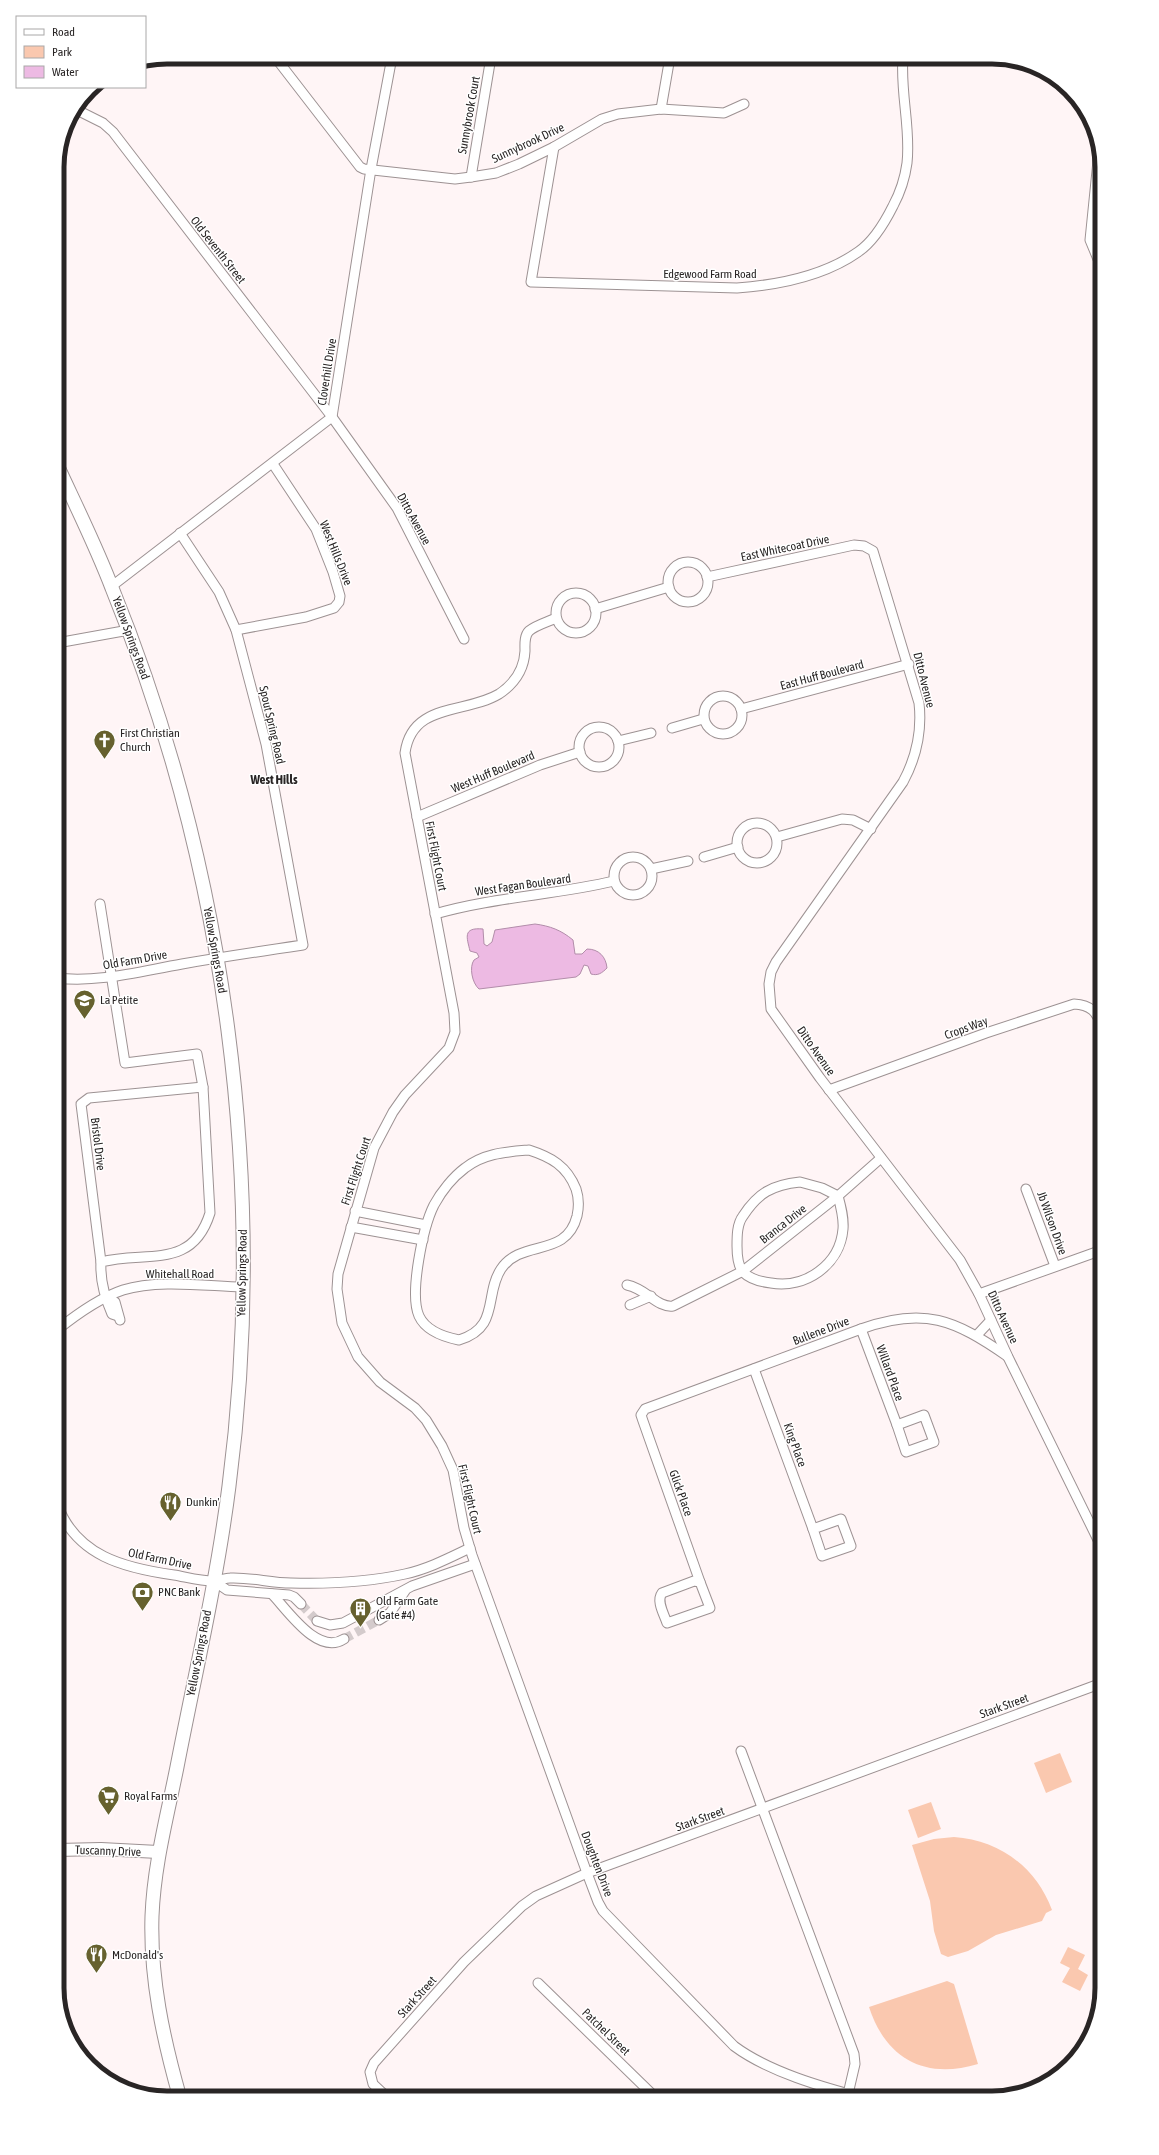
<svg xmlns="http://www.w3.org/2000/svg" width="1159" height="2155" font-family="'Asap Condensed',sans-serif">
	<rect width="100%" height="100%" fill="#fff5f6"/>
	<g fill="#fac8af">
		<path d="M1060,1753L1072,1782L1046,1793L1034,1763Z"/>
		<path d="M931,1802L941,1829L918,1838L908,1810Z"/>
		<path d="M954,1837C999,1840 1036,1867 1052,1910L1046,1913L1042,1921L996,1935L968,1951L948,1957L941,1954L934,1931L930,1901L912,1845L934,1839Z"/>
		<path d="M1068,1947L1085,1955L1078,1969L1088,1975L1080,1991L1062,1982L1070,1968L1060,1963Z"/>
		<path d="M947,1981L954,1984L978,2064C925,2080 886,2059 869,2007Z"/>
	</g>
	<path fill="#edbae3" stroke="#b28daa" d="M535,924C550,926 561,930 573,940L575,954H582L587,949C599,949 606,957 607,968C602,973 598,976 591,974L588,966L584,965L580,974L576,977L479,989C472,983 469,967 474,960L479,957L477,953L470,951C467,938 462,927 483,929L484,944L487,946L492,942L495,930Z"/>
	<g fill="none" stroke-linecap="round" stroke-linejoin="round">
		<g stroke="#d4cbcc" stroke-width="9" stroke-dasharray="9 4.5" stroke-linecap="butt">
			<path d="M301,1604L317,1621"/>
			<path d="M344,1639L379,1620"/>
		</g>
		<defs>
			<g id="minor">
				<path d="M275,57L360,167L364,169L455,179L471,177L496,173L519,164L554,147L602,119L618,114L661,109L724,113L744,104"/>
				<path d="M75,109L103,123L113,132L332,417L397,508L464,639"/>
				<path d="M661,109L670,57"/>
				<path d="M554,147L531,282L737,288C778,285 824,276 858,252C873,242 885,222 893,206C900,193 905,178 907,163C911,128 900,93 903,57"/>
				<path d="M1099,151L1090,240L1100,264"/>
				<path d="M471,177L491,57"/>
				<circle cx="688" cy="582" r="20"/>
				<path d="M707,577L854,545L864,546L873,551L919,703C922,730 916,758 903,782L776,962L771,972L769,984L771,1009L820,1078L960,1260L979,1294L1008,1357L1102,1548"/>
				<path d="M112,586L332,417L371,169L392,57"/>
				<circle cx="576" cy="613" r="20"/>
				<path d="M595,609L669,587"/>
				<path d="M556,618C548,622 536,625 529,631C524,636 525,645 525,651C524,670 514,684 499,694C466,714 412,702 405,753L454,1013L455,1032L449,1048L405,1095L393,1112L374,1148L338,1274L337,1289L342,1323L358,1357L380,1382L415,1408L426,1420L442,1446L453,1470L464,1528L472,1555L587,1873L598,1902L603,1911L734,2046C769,2072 822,2087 864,2098"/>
				<path d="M236,630L306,617L334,608L339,602L340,596L333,572L316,529L273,464"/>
				<path d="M57,643L129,630"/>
				<circle cx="723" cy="715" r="19"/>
				<path d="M741,709L909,664"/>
				<circle cx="599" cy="747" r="20"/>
				<path d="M672,728L703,719"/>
				<path d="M618,741L651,733"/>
				<path d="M417,817L540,765L580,752"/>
				<circle cx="757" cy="843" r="20"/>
				<path d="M777,837L842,819L853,820L871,829"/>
				<circle cx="633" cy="876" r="19"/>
				<path d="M704,857L738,847"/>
				<path d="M651,869L688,861"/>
				<path d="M100,904L125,1063L197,1054L203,1087L210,1213C192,1271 145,1250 101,1262C100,1279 105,1298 112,1314L118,1316"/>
				<path d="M435,914C494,897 555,895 614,881"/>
				<path d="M57,978C98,983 141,971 182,964C222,957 262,951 303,945L266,744L236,630L219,592L180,533"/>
				<path d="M829,1090L986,1033L1074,1004C1091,1005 1097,1012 1102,1027"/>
				<path d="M529,1150C551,1157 567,1166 576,1189C579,1198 579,1207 577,1216C566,1259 522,1238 501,1269C484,1295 500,1328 459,1340C444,1337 426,1331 419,1316C409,1294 423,1227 434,1205C441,1192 453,1177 465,1168C484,1153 506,1152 529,1150Z"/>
				<path d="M800,1182L822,1188L838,1196C841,1207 844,1218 843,1229C840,1265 805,1289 771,1283C762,1282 750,1279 743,1272C738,1266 737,1254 737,1246C737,1236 737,1224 743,1216C758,1193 772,1185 800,1182Z"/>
				<path d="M1026,1189L1055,1266"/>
				<path d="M355,1211L426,1225"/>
				<path d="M351,1227L423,1240"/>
				<path d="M101,1262L81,1104L89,1098L203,1087"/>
				<path d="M627,1285C647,1289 657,1308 673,1306L743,1271L838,1196L881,1158"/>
				<path d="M979,1294L1102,1250"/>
				<path d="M107,1296L115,1302L120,1320"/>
				<path d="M630,1305L651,1296"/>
				<path d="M861,1329L897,1425"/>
				<path d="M57,1330C77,1314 99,1298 123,1290C158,1279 206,1286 242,1287"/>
				<path d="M977,1335L991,1320"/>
				<path d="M754,1369L813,1529"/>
				<path d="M924,1415L934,1442L906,1452L897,1425Z"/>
				<path d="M57,1504C76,1556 124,1568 174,1575C186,1577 200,1581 213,1581C219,1581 225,1578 230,1578C250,1577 271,1583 291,1583C328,1584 369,1582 405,1574C428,1569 449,1558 470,1548"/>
				<path d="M841,1519L851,1546L822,1556L813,1529Z"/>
				<path d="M214,1581L227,1590L289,1595L294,1597L301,1604"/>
				<path d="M694,1581L700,1582L710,1608L667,1623C664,1614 656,1601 662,1593Z"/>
				<path d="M700,1582L643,1421L641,1415L645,1409L861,1329C924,1306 955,1320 1007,1356"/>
				<path d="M272,1594C288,1611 318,1656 344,1639"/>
				<path d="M379,1620L390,1613L405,1591"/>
				<path d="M317,1621L330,1625L343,1623L412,1586L475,1564"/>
				<path d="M741,1751L854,2054L855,2064L848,2094"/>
				<path d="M538,1983L656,2098"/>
				<path d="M388,2098L373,2084L370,2072L374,2063L464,1962L522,1906L536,1896L587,1873L1102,1683"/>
			</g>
			<path id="tertiary" d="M57,1850L101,1849L158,1852"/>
			<path id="secondary" d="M57,465C76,506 96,546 112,588C226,868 268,1186 229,1486C217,1581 195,1674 177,1767C167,1817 154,1865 152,1916C150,1978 163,2038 180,2098"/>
		</defs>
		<use href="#minor" stroke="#9d9293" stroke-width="11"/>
		<use href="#tertiary" stroke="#9d9293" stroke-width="14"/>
		<use href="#secondary" stroke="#9d9293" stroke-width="15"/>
		<use href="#minor" stroke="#fff" stroke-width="9"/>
		<use href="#tertiary" stroke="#fff" stroke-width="12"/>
		<use href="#secondary" stroke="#fff" stroke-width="13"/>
	</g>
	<defs>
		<symbol id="church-pin" viewBox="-11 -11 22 30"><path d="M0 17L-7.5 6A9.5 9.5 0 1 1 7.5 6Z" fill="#66612e" stroke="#fff"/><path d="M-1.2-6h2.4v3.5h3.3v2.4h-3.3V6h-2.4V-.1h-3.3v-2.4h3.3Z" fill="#fff"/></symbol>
		<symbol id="school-pin" viewBox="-11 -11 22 30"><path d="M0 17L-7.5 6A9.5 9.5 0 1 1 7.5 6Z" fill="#66612e" stroke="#fff"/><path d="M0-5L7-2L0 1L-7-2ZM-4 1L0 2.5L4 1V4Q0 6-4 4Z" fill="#fff"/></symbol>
		<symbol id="restaurant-pin" viewBox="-11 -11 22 30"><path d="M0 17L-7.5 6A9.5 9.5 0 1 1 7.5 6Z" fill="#66612e" stroke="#fff"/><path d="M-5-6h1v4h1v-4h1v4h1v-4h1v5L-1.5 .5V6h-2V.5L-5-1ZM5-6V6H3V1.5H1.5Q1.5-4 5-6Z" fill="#fff"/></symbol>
		<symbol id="bank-pin" viewBox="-11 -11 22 30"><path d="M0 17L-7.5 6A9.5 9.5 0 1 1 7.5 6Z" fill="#66612e" stroke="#fff"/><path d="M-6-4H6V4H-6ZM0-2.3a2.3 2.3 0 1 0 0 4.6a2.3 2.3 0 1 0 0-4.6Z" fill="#fff"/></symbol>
		<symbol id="building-pin" viewBox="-11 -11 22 30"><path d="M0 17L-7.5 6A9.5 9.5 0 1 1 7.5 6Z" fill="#66612e" stroke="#fff"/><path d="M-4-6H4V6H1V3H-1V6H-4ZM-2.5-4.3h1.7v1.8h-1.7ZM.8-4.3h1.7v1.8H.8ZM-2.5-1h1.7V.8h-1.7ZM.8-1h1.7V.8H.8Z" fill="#fff"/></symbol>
		<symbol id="supermarket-pin" viewBox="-11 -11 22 30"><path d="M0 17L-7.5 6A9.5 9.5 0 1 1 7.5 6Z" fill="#66612e" stroke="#fff"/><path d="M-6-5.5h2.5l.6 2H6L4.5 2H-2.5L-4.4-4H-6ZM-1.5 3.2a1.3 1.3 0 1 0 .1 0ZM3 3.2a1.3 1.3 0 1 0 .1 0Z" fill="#fff"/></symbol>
	</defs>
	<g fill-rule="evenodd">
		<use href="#church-pin" x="92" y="728" width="25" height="34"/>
		<use href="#school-pin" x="72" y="988" width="25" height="34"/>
		<use href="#restaurant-pin" x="158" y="1490" width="25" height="34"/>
		<use href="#bank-pin" x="130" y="1580" width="25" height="34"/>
		<use href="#building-pin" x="348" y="1596" width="25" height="34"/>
		<use href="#supermarket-pin" x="96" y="1784" width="25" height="34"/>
		<use href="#restaurant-pin" x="84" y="1942" width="25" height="34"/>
	</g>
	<g text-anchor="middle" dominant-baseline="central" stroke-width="3" stroke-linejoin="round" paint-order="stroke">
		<g font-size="12" fill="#292525" stroke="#fff">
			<text transform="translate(469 115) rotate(-80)">Sunnybrook Court</text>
			<text transform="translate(528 143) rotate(-25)">Sunnybrook Drive</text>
			<text transform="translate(218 250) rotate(52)">Old Seventh Street</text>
			<text x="710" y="274">Edgewood Farm Road</text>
			<text transform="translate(327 372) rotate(-81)">Cloverhill Drive</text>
			<text transform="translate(414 519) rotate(61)">Ditto Avenue</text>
			<text transform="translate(785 548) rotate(-12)">East Whitecoat Drive</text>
			<text transform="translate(336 553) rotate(68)">West Hills Drive</text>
			<text transform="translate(131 638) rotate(70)">Yellow Springs Road</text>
			<text transform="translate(822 675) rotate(-15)">East Huff Boulevard</text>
			<text transform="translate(924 680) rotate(76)">Ditto Avenue</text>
			<text transform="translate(272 725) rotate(77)">Spout Spring Road</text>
			<text transform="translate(493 772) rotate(-23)">West Huff Boulevard</text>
			<text transform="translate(436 856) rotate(79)">First Flight Court</text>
			<text transform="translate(523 885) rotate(-8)">West Fagan Boulevard</text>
			<text transform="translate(215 950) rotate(80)">Yellow Springs Road</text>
			<text transform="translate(135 960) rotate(-10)">Old Farm Drive</text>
			<text transform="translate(966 1028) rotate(-20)">Crops Way</text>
			<text transform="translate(816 1051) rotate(55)">Ditto Avenue</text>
			<text transform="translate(98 1144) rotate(83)">Bristol Drive</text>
			<text transform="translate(356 1171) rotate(-72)">First Flight Court</text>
			<text transform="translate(1052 1223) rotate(70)">Jb Wilson Drive</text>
			<text transform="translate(783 1224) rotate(-38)">Branca Drive</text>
			<text transform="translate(242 1273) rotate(-89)">Yellow Springs Road</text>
			<text x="180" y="1274">Whitehall Road</text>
			<text transform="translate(1003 1317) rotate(65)">Ditto Avenue</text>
			<text transform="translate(821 1331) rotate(-21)">Bullene Drive</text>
			<text transform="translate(890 1373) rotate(70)">Willard Place</text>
			<text transform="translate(795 1445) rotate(70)">King Place</text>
			<text transform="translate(681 1493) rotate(70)">Glick Place</text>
			<text transform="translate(470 1499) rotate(77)">First Flight Court</text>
			<text transform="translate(160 1559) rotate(12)">Old Farm Drive</text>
			<text transform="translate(199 1653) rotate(-79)">Yellow Springs Road</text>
			<text transform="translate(1004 1706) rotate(-20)">Stark Street</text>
			<text transform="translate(700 1819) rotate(-20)">Stark Street</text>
			<text transform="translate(108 1851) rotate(2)">Tuscanny Drive</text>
			<text transform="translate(597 1864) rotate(69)">Doughten Drive</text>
			<text transform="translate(417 1997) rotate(-48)">Stark Street</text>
			<text transform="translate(606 2032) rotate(44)">Patchel Street</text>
		</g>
		<g font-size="12" fill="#292525" stroke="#fff" text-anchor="start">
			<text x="120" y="733">First Christian<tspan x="120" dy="14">Church</tspan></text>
			<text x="100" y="1000">La Petite</text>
			<text x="186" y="1502">Dunkin'</text>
			<text x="158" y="1592">PNC Bank</text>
			<text x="376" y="1601">Old Farm Gate<tspan x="376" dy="14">(Gate #4)</tspan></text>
			<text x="124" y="1796">Royal Farms</text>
			<text x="112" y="1955">McDonald's</text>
		</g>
		<g font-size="13" font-weight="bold" fill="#292525" stroke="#fff">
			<text x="274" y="779">West Hills</text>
		</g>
	</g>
	<path d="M0 0H1159V2155H0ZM167 64H992A103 103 0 0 1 1095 167V1988A103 103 0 0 1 992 2091H167A103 103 0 0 1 64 1988V167A103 103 0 0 1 167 64Z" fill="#fff" fill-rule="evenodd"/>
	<path fill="none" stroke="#292525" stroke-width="5" d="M167 64H992A103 103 0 0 1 1095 167V1988A103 103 0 0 1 992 2091H167A103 103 0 0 1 64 1988V167A103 103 0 0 1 167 64Z"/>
	<rect x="16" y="16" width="130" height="72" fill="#ffffff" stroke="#a9a8a8"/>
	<rect x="24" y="29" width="20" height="6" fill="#ffffff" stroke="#a9a8a8"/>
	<text x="52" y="36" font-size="12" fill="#292525">Road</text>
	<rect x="24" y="46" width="20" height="12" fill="#fac8af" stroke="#a9a8a8"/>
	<text x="52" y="56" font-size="12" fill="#292525">Park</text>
	<rect x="24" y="66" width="20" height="12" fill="#edbae3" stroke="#a9a8a8"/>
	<text x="52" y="76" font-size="12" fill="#292525">Water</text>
</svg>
